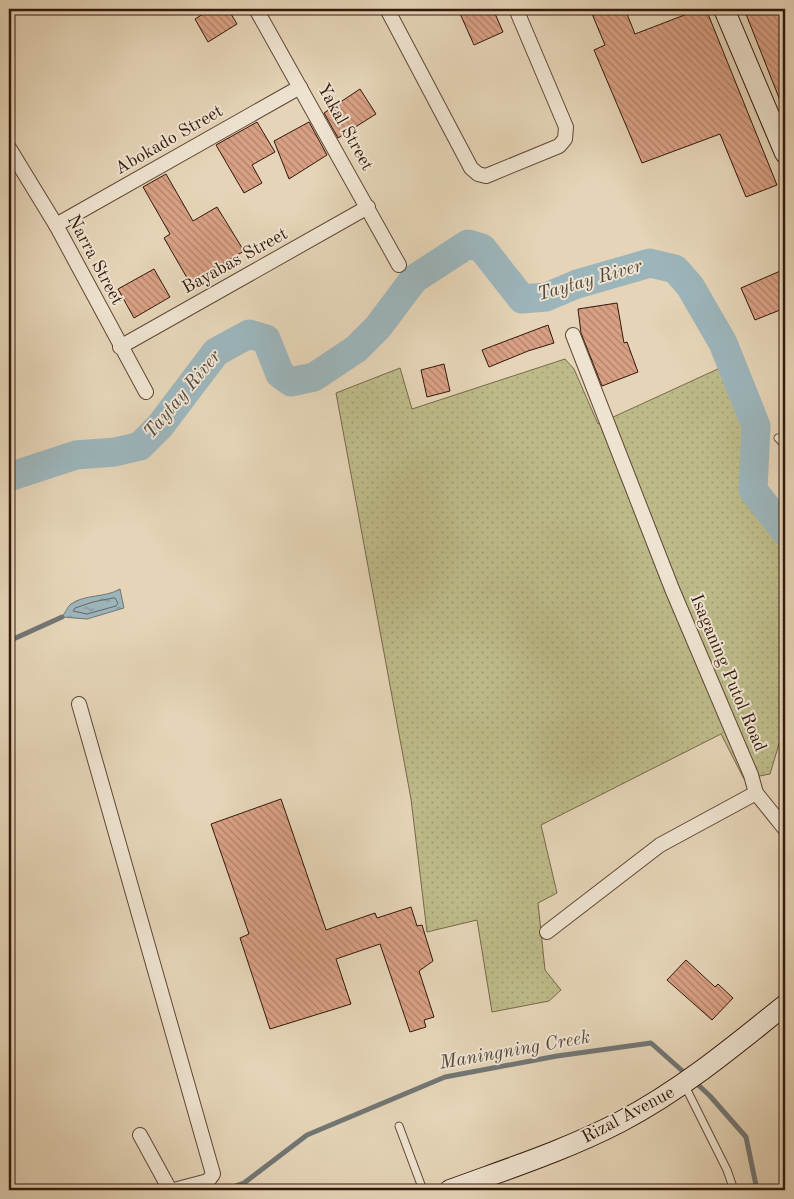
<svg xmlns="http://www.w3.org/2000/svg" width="794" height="1199" font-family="'Old Standard TT',serif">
	<defs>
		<pattern id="green-dots" width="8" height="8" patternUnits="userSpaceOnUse" patternTransform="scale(1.25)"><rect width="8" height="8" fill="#bdba89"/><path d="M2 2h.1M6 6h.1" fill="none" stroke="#a39f75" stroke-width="1.8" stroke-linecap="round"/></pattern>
		<pattern id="water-ripples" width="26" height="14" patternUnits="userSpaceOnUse" patternTransform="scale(1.25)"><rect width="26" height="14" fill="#9cb5bb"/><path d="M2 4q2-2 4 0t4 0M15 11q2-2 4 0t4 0" fill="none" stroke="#809296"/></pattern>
		<pattern id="building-back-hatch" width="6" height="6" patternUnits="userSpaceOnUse" patternTransform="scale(1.25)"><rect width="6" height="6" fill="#d8a084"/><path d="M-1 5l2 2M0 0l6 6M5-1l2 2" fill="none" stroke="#b0816a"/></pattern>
	</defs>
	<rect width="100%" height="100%" fill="#e5d4b7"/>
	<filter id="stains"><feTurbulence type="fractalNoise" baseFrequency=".004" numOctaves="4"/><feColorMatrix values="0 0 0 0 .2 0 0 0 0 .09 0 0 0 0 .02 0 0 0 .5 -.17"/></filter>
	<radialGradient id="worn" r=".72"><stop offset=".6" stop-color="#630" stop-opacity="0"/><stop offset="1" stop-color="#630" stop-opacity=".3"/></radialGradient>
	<path fill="url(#green-dots)" stroke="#78694a" d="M565,359L574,369L598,424L720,368L749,426L745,489L782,540L785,549V724L770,774L744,779L721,734L541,825L557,893L538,903L545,970L561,990L549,1001L492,1012L477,920L427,932L411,799L336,393L400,368L412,409Z"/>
	<path fill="url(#water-ripples)" stroke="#727674" d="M120,589L124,608L87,619L62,617C65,613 68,606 71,604C85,594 105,598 120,589Z"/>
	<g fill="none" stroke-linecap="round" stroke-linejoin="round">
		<path stroke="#686662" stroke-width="1" d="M115,598L118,603L116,606L87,614L73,611L75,608L93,602Z"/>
		<g stroke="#727674" stroke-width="5">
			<path d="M9,641L62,617"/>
			<path d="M693,1080L710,1096L746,1137L757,1190"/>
			<path d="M224,1190L244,1183L307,1135L445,1077L557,1056L651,1043L687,1075"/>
		</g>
		<path stroke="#9cb5bb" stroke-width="29" d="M9,477L76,455L115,452L140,446L160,426L216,352L249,334L266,339L280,374L291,382L314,377L356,349L378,327L414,279L468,244L482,248L522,299L546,297L577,284L650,263L675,269L690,286L723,343L756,426L753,490L785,531"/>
	</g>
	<g fill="url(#building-back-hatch)" stroke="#34180a">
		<path d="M211,9H228L237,24L208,42L195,19Z"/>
		<path d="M458,9H493L503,32L474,45Z"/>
		<path d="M590,9H625L635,34L700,9H706L777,185L746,197L720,134L642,163L594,50L605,45Z"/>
		<path d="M744,9H785V113Z"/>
		<path d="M360,89L376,114L338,138L324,113Z"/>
		<path d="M257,122L275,152L252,165L262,183L244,193L216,145Z"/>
		<path d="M309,122L327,155L289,179L274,141Z"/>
		<path d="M166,174L193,221L217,207L244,251L190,283L164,238L170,234L143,187Z"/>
		<path d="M154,269L170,297L134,318L118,289Z"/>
		<path d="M785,269V308L755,320L741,288Z"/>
		<path d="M617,303L624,343L627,342L638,372L602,386L581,333L578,309Z"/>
		<path d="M548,325L554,343L528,351L489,367L482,350Z"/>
		<path d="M444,364L450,391L427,397L421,370Z"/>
		<path d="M281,799L326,930L375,913L377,918L411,907L417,926L422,925L433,961L419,971L434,1017L424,1020L426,1027L410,1032L380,944L336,959L351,1004L270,1029L240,938L249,934L211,824Z"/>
		<path d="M686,960L715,987L718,984L733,998L712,1020L667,980Z"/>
	</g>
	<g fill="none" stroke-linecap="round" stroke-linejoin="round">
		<defs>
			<g id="lane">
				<path d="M778,438L785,445"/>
				<path d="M684,1084L727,1170L734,1190"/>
				<path d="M399,1126L423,1190"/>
			</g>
			<g id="street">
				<path d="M256,9L399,265"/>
				<path d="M387,9L471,168L478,174L486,176L559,146L565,139L566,127L516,9"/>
				<path d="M9,148L56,225L146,392"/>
				<path d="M56,225L300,87"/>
				<path d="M573,335L672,589L751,775L756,793L785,829"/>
				<path d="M120,347L368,207"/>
				<path d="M79,704L213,1174L208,1181L174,1190"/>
				<path d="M547,932L660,845L756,793"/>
				<path d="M140,1135L170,1190"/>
			</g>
			<g id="secondary">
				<path d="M724,9L785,153"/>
				<path d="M450,1190C507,1169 566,1150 620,1122C681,1090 733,1047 785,1005"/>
			</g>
		</defs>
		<use href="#lane" stroke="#604735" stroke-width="9"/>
		<use href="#street" stroke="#604735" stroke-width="16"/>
		<use href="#secondary" stroke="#34180a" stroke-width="22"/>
		<use href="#lane" stroke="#eee3d0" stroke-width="7"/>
		<use href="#street" stroke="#eee3d0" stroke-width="14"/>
		<use href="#secondary" stroke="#eee3d0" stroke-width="20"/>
	</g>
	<g text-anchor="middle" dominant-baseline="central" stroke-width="4" stroke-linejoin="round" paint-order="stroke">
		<g font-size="18" fill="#34180a" stroke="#eee3d0">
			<text transform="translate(345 127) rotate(61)">Yakal Street</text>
			<text transform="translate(169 140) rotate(-30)">Abokado Street</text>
			<text transform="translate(95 260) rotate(62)">Narra Street</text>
			<text transform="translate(235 261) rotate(-29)">Bayabas Street</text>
			<text transform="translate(728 673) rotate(67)">Isaganing Putol Road</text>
			<text transform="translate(628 1115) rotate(-28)">Rizal Avenue</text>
		</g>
		<g font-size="19" font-style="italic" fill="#53473f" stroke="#eee3d0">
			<text transform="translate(590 281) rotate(-16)">Taytay River</text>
			<text transform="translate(183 395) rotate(-50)">Taytay River</text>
			<text transform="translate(515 1051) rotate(-10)">Maningning Creek</text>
		</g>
	</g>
	<rect width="794" height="1199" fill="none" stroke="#e5d4b7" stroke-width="30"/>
	<rect x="10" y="10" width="774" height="1179" fill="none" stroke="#34180a" stroke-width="2.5"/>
	<rect x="15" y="15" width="764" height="1169" fill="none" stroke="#34180a"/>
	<rect width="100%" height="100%" filter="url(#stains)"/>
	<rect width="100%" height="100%" fill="url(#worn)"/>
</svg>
